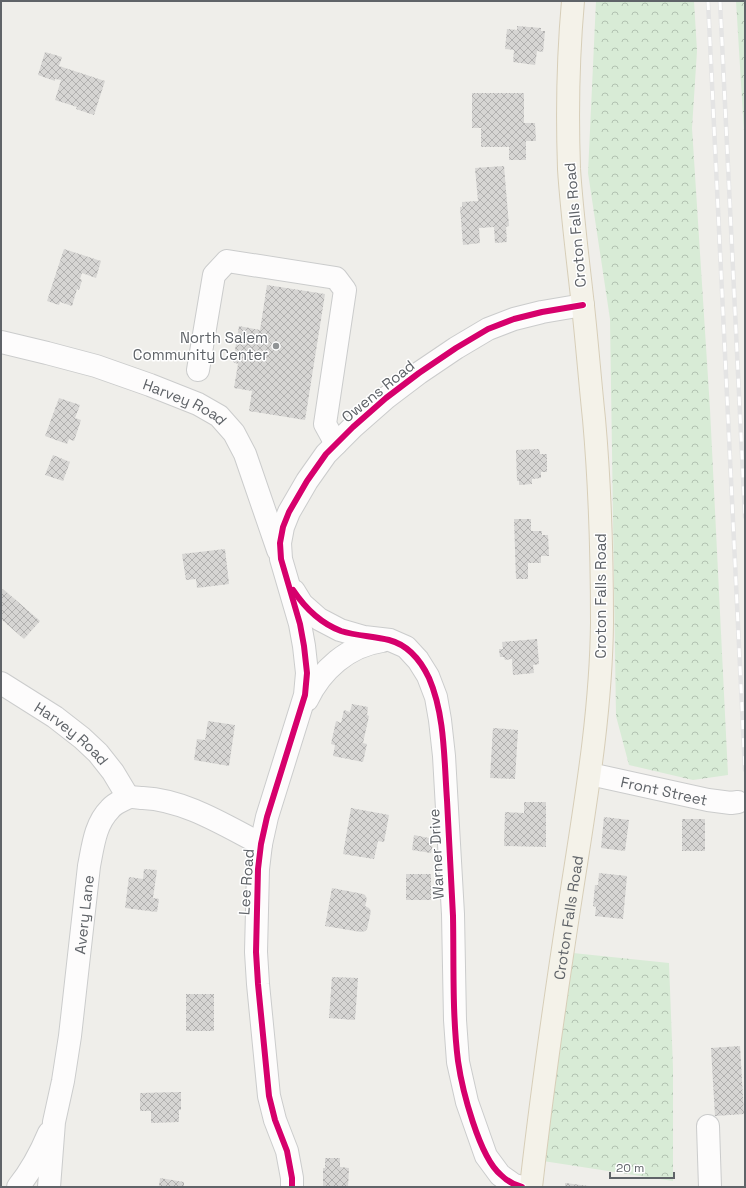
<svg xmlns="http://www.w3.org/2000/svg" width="746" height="1188" font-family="'Space Grotesk',sans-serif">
	<defs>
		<pattern id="forest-crowns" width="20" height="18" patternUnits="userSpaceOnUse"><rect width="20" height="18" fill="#d8ebd6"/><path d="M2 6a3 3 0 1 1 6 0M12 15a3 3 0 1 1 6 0" fill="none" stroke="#b2c2b1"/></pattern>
		<pattern id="building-cross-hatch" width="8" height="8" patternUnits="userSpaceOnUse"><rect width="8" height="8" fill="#d6d5d3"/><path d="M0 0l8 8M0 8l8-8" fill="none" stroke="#b1b0af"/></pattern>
	</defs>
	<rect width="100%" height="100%" fill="#efeeea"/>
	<g fill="url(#forest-crowns)">
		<path d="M596,1H694L697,51L692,128L710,409L728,775L693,780L629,765L616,716L610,319L588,173Z"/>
		<path d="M736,1H745V160V148Z"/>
		<path d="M573,953L669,963L673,1068V1181L543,1161Z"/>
	</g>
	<g fill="url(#building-cross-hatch)">
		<path d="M517,26L541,28V31H545L543,52L537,51L535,65L513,62L514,50L505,49L507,29L517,30Z"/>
		<path d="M45,52L62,57L59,66L105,81L94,115L76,109L77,107L55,100L61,80L55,79V81L38,75Z"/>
		<path d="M472,93H524V123H535L536,141H526V160H509V147H481V128H472Z"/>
		<path d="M504,166L509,226L506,227L507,242L495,243L494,227L479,228L480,243L463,245L460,207H462V202L478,201L475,168Z"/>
		<path d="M64,249L101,261L96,278L82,273L80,279L82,280L79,290L77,289L72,306L60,302L59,305L47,301Z"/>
		<path d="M267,285L325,294L305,420L249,411L252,391L234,388L238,364L233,362L239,326L260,330Z"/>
		<path d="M59,398L80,405L75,418L81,420L74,441L69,439L67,444L45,436Z"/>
		<path d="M539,449L540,454H547V472H541V478L532,479V484L519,485V481H517L516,450Z"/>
		<path d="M53,455L70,462L63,481L45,475Z"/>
		<path d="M514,519H531V531H542V535H548L549,556H541V563H528V579H516Z"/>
		<path d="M225,549L229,584L197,588L196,579L186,580L182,554Z"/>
		<path d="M3,589L40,621L24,639L1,619V591Z"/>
		<path d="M537,639L539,664L533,665L534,673L513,675L512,659L505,660L504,657H500L499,649H503L502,642Z"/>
		<path d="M352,704L368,707L367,715L369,716L363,743L367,744L363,762L333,756L335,745L331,744L336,721L341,723L344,710L350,712Z"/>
		<path d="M208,721L235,725L229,766L194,760L197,739L205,740Z"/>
		<path d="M493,728L518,730L515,779L490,778Z"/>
		<path d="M524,802H546V847L504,846L505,812L524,813Z"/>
		<path d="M351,808L389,815L384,842L378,841L374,859L343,854Z"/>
		<path d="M604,817L629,820L625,851L601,848Z"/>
		<rect x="682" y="819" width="23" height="32"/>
		<path d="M414,835L434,839L431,853L412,850Z"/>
		<path d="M144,869L157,870L153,898L159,899L157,912L125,908L129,877L143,879Z"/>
		<path d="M599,873L627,876L623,919L595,916L596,907L593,906L595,885H598Z"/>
		<rect x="406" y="874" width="25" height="26"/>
		<path d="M332,888L363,894L365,895L367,899L365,906L369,908L371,911L367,929L365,931L361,932L325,926Z"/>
		<path d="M332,977L358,978L355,1020L329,1018Z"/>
		<rect x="186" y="994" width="28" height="37"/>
		<path d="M740,1046L744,1114L715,1116L711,1048Z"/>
		<path d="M181,1092V1110H179V1122L151,1123V1111H140V1093Z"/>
		<path d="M325,1158H340V1167L349,1168L348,1187H323V1168H325Z"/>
		<path d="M160,1178L184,1182V1187H159Z"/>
		<path d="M565,1183L589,1186V1187H565Z"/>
	</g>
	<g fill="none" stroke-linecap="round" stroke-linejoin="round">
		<defs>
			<g id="minor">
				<path id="s1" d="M1,342L47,353L96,366L150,385L198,404L219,416L234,433L245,454L278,550"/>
				<path d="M198,370L214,275L227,261L336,278L345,290L325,424L336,444"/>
				<path d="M294,591L302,604L319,619L340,630L364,637L390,640L406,647L418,660L428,676L436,697L440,720L444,756L453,914L455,1020L458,1062L467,1102L486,1156L500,1175L514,1185L522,1187"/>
				<path id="s2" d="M1,683L55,717L82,738L98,753L113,772L128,797"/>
				<path d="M307,700C321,670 348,646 382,641"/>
				<path id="s3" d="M590,774L708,800L731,803L738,802"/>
				<path d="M708,1126L710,1187"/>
				<path d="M18,1187C31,1171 41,1152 49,1133"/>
				<path id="s4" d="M49,1187L54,1122L63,1081L70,1036L89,866C93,846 95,824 110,809C113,805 122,800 127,798C132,796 138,798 143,798C185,800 224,825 261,844"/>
				<path d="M292,1187V1178L287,1151L275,1120L269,1096L258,984L256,952L258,869L261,844L267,817L305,695L307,673L304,646L300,624L281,559L280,543L283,527L289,512L307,481L326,454L353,427L386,398L419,373L456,348L488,329L514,319L542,312L583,305"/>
			</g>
			<g id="major">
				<path id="s5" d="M531,1187C542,1090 556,993 571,896C585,805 601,715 602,623C602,555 600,486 594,419C590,381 587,343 583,306C578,260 572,215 569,169C567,112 568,57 573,1"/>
			</g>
		</defs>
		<use href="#minor" stroke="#cbcccc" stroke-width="24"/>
		<use href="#major" stroke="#d7ceb8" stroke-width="24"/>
		<use href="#minor" stroke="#fdfcfc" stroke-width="22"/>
		<use href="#major" stroke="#f4f2e9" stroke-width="22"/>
		<defs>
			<g id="rail">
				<path d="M708,1L745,770"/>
				<path d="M720,1L745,517"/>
			</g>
		</defs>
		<use href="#rail" stroke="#e4e4e4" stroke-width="4.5"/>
		<use href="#rail" stroke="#fff" stroke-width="3" stroke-dasharray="9" stroke-linecap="butt"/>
		<defs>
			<g id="cycleway">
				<path d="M293,590C305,608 320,623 341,631C357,636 373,636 389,640C408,645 421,661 429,678C445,715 444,759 447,800C449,838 451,877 453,916C454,964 452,1013 458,1061C462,1089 479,1157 501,1175C507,1181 514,1185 522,1187"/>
				<path d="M292,1187V1178L287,1151L275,1120L269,1096L258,984L256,952L258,869L261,844L267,817L305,695L307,673L304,646L300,624L281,559L280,543L283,527L289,512L307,481L326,454L353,427L386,398L419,373L456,348L488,329L514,319L542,312L583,305"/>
			</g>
		</defs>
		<use href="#cycleway" stroke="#fff" stroke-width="8"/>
		<use href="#cycleway" stroke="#d6006c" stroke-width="6"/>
	</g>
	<circle fill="#919496" stroke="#fff" stroke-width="1.5" cx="276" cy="346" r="4"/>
	<g text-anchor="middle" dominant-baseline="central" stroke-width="3" stroke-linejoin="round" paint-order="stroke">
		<g font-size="15" fill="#5f6368" stroke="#fff">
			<text transform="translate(575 225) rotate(-95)">Croton Falls Road</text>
			<text transform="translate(378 391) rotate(-39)">Owens Road</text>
			<text stroke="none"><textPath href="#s1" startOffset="194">Harvey Road</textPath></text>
			<text transform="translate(600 596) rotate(-90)">Croton Falls Road</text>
			<text stroke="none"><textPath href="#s2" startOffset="87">Harvey Road</textPath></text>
			<text stroke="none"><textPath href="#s3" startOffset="76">Front Street</textPath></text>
			<text transform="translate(436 854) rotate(-93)">Warner Drive</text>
			<text transform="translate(246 882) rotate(-86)">Lee Road</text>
			<text stroke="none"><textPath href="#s4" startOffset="275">Avery Lane</textPath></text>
			<text stroke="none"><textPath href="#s5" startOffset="272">Croton Falls Road</textPath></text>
		</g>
		<g font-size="15" fill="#5f6368" stroke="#fff" text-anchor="end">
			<text x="268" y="337">North Salem<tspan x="268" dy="17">Community Center</tspan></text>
		</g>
	</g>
	<rect width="746" height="1188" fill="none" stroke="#5f6368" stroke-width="4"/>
	<path d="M610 1172v6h64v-6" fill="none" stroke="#5f6368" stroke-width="2"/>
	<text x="616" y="1172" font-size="12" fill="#5f6368" stroke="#ffffff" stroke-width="3" paint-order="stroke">20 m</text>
</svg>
